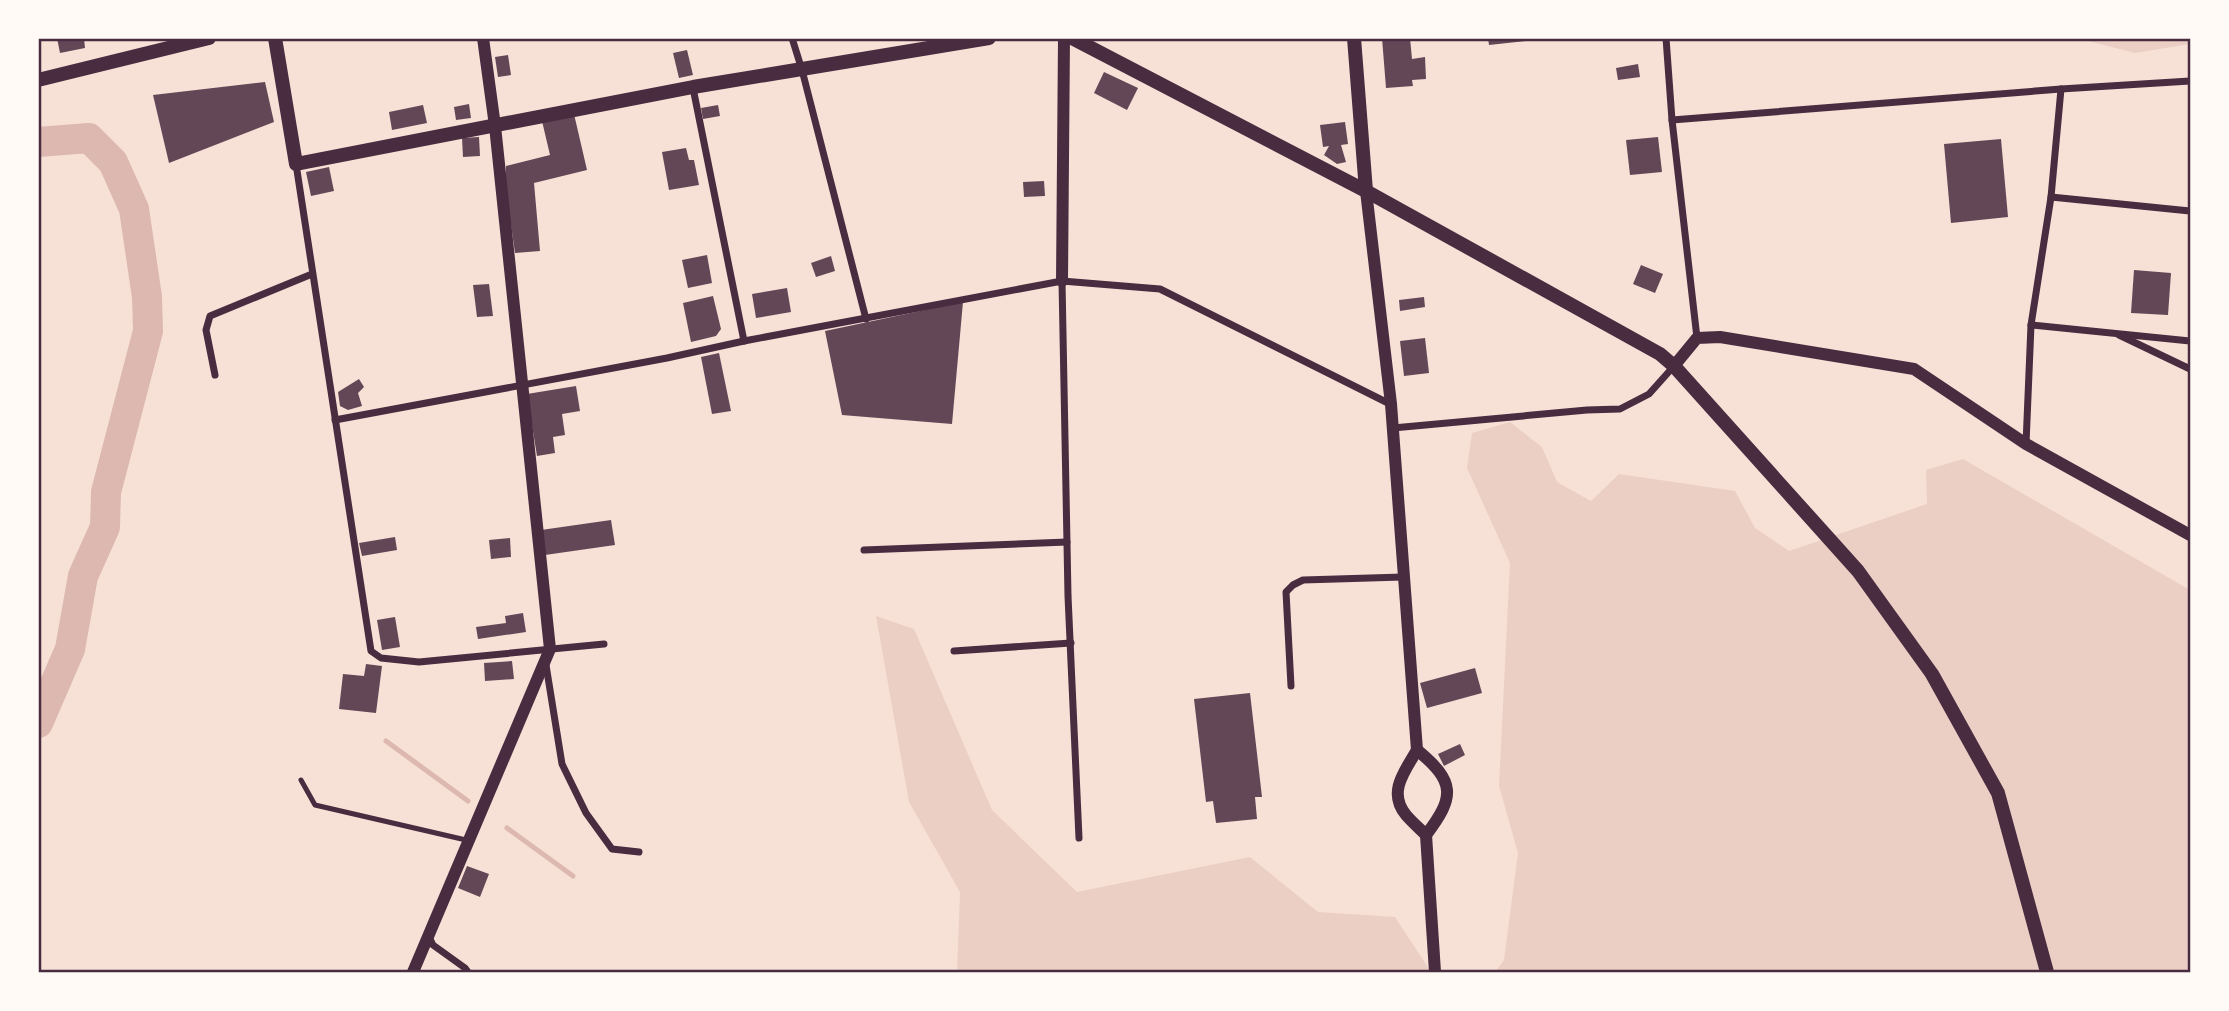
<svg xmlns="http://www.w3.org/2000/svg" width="2229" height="1011" font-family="Barlow,sans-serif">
	<rect width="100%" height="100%" fill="#f7e1d7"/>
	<g fill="#ebcfc5">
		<path d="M2190,38V44L2135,53L2080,39Z"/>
		<path d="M1510,422L1542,447L1557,482L1591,501L1619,474L1735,491L1755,528L1789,551L1927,504L1926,470L1963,459L2190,590V972H1495L1504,960L1518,853L1499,786L1510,563L1467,468L1472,433Z"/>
		<path d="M876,616L914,629L992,810L1077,892L1250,857L1318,912L1395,917L1431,972H957L960,892L909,802Z"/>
	</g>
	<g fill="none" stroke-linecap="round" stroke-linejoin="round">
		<g stroke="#dcb8b0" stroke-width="5">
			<path d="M386,741L468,801"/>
			<path d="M507,828L573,876"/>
		</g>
		<path stroke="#dcb8b0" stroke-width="30" d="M38,142L89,138L113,162L134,209L147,297L148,331L106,492L105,527L83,576L70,649L38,723"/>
	</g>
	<g fill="#644757">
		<path d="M57,38H84L85,48L60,53Z"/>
		<path d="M1382,38H1410L1412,59L1425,57L1426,79L1412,80L1413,86L1386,88Z"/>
		<path d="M1488,38H1536V40L1489,45Z"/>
		<path d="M687,50L693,75L679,78L673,53Z"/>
		<path d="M508,55L511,75L498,77L495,57Z"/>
		<path d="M1638,64L1640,77L1618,80L1616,68Z"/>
		<path d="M1104,72L1138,88L1127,110L1094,93Z"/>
		<path d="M265,82L274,122L169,163L153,95Z"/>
		<path d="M469,104L471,118L456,120L454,107Z"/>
		<path d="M423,105L427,123L392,130L389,112Z"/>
		<path d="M718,105L720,116L703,119L701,108Z"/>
		<path d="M574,114L587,170L534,183L540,251L515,253L506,189V166L550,155L542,121Z"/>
		<path d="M1345,122L1348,144L1341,145L1346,162L1337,164L1324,155L1329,146L1323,147L1320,125Z"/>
		<path d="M479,137L480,156L463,157L462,138Z"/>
		<path d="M1658,137L1662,172L1630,175L1626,140Z"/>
		<path d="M2001,139L2008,217L1951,223L1944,144Z"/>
		<path d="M686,148L689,160H694L699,185L669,190L662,152Z"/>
		<path d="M329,167L334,191L311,196L306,172Z"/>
		<path d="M1044,181L1045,196L1024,197L1023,182Z"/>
		<path d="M707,255L712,283L688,288L682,260Z"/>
		<path d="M831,256L835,271L816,277L811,263Z"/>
		<path d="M1641,265L1663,274L1655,293L1633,284Z"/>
		<path d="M2134,270L2171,273L2168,315L2131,313Z"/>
		<path d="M489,284L493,316L477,317L473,285Z"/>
		<path d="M787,288L791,312L756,318L752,294Z"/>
		<path d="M713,296L721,329L716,336L691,342L683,303Z"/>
		<path d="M1424,297L1425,307L1400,311L1399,300Z"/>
		<path d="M963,302L952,424L842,415L825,331Z"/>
		<path d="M1425,338L1429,373L1404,376L1400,341Z"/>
		<path d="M719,353L731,411L712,414L701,357Z"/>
		<path d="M359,379L364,387L358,393L362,406L348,410L340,406L338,392Z"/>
		<path d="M576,386L580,411L562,414L565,435L553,437L555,453L537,456L527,394Z"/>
		<path d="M611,520L615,545L545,555L541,530Z"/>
		<path d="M395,537L397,550L362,556L359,543Z"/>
		<path d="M510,538L511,557L491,559L489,540Z"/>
		<path d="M523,613L526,632L478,639L476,627L506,623L505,616Z"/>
		<path d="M395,617L400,647L382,650L377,620Z"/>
		<path d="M512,661L514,679L485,681L484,663Z"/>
		<path d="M366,664L382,666L376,713L339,709L343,674L364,676Z"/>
		<path d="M1475,668L1482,693L1427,708L1420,683Z"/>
		<path d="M1250,693L1262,797H1255L1257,819L1216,823L1213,801L1206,802L1194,699Z"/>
		<path d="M1460,744L1465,755L1444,766L1438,754Z"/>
		<path d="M467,866L489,874L480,897L458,888Z"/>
	</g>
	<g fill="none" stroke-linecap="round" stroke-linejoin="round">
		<path stroke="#4a2c40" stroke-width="5" d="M301,780L315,805L466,840"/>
		<g stroke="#4a2c40" stroke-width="7">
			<path d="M792,38L802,70L866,319"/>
			<path d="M1666,38L1672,120L1697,338"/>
			<path d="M693,88L744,341"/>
			<path d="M1672,120L2061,89L2190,81"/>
			<path d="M296,164L371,651L381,658L419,662L604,644"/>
			<path d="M2051,197L2190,211"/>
			<path d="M1062,281L1068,596L1079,838"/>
			<path d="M2031,325L2190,341"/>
			<path d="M2119,335L2190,369"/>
			<path d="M215,375L206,330L210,316L312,274"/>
			<path d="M335,420L667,358L744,341L1062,281L1160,289L1390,404"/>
			<path d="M1393,428L1587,410L1620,409L1649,394L1674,366"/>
			<path d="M2026,444L2031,325L2051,197L2061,89"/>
			<path d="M864,550L1067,542"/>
			<path d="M954,651L1071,643"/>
			<path d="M546,665L562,764L586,813L612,849L639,852"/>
			<path d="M1291,686L1286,592L1293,585L1303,580L1403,577"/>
			<path d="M429,937L433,945L465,968L468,972"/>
		</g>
		<g stroke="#4a2c40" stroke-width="12">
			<path d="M1366,191L1391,404L1417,750C1405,771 1387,792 1406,815C1412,822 1419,828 1426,835L1435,972"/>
			<path d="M1062,281L1064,38"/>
			<path d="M1674,366L1697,338L1720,337L1914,369L2026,444L2190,535"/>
			<path d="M1417,750C1456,782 1455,797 1426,835"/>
			<path d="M413,972L550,649L495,126L483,38"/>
		</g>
		<g stroke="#4a2c40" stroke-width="14">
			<path d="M275,38L296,164L693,87L989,38"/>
			<path d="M1072,38L1366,191L1660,354L1674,366L1858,571L1932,674L1998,793L2047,972"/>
			<path d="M1354,38L1366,191"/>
			<path d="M38,80L209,38"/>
		</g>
	</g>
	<rect width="2229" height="1011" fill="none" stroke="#fffaf5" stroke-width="80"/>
	<rect x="40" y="40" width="2149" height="931" fill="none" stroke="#4a2c40" stroke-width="2.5"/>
</svg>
